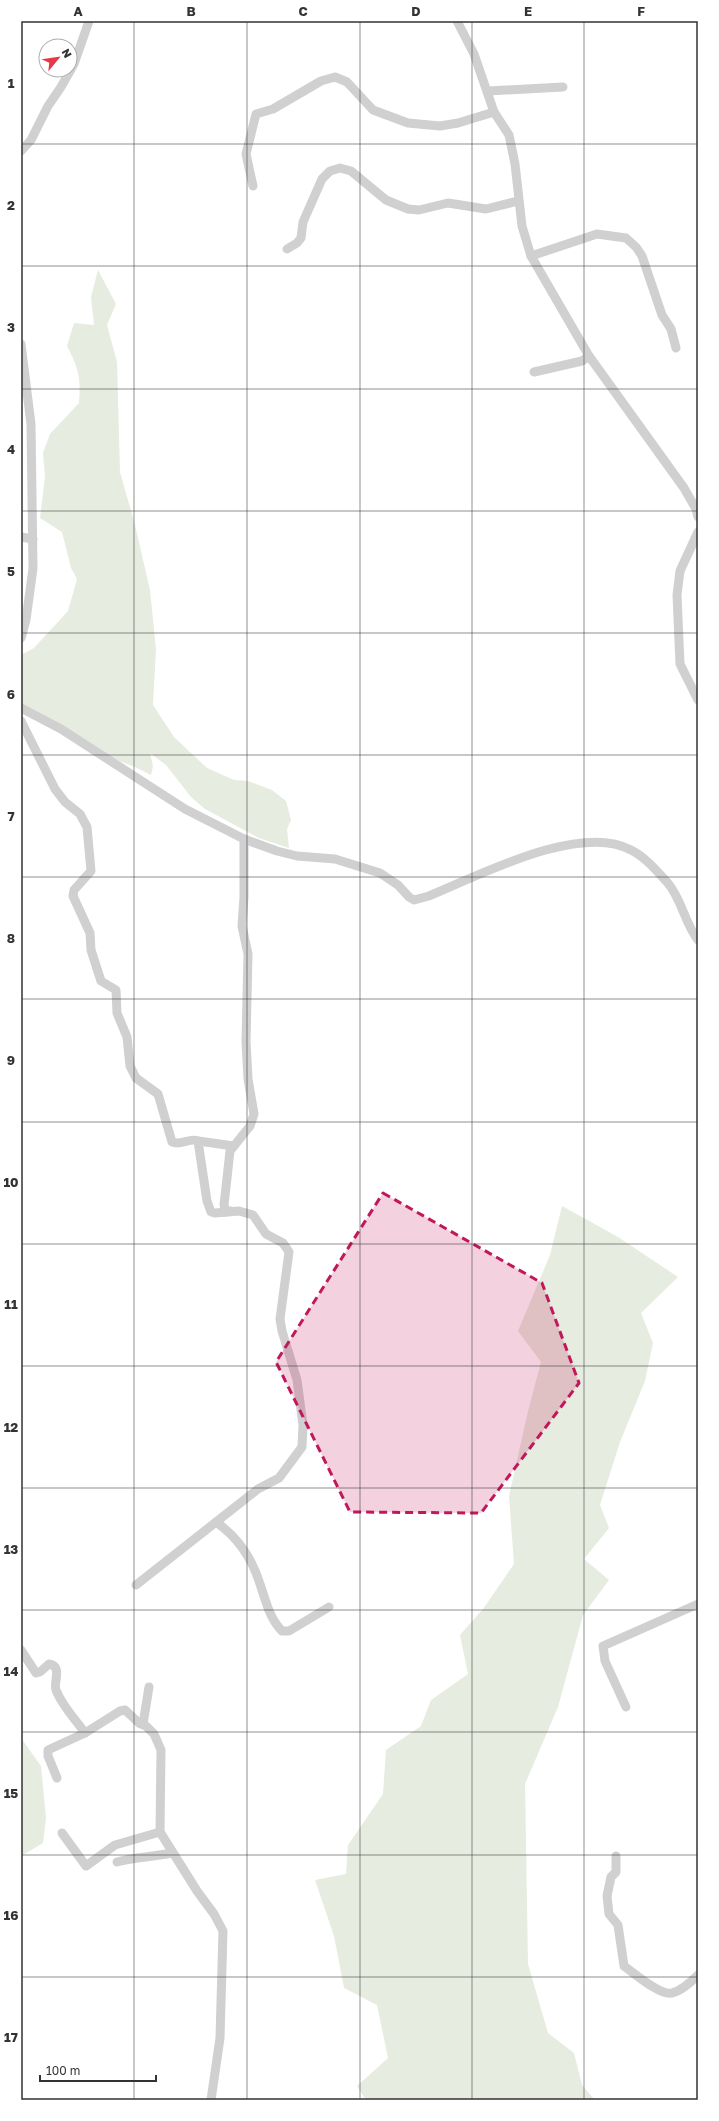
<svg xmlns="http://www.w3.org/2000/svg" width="719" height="2121" font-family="'Golos Text',sans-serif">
	<rect width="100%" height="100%" fill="#fff"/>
	<g fill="#e6ecdf">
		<path d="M98,270L116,304L107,325L117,362L120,472L135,525L150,590L156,649L153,705L174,737L207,768L234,780L248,781L272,790L286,801L291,820L287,829L289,848L259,838L205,809L191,797L166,765L150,753L153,766L151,775L135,767L111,758L21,705V655L34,648L68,611L77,579L71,568L62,532L40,518L45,477L43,453L50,434L79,403C81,378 79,369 67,346L74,323L94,325L91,297Z"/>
		<path d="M562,1206L618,1237L678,1277L641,1313L653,1343L645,1381L620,1442L600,1505L609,1528L584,1559L609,1580L583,1615L558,1707L525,1784L528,1964L548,2033L574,2053L582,2085L595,2100H366L357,2086L388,2058L377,2005L344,1988L334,1936L315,1880L346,1874L348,1845L383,1794L386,1750L421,1726L431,1700L468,1674L460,1635L483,1609L514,1564L509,1496L528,1411L541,1362L518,1331L550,1255Z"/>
		<path d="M21,1738L41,1766L46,1818L43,1843L21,1856Z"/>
	</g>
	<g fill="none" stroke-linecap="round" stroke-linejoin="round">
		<g stroke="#d0d0d0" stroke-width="9">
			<path d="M457,21L474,54L494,112L509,135L515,164L522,226L531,256L589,356L684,488L696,509L698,517"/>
			<path d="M488,91L563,87"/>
			<path d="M21,151L31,140L48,106L61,87L74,64L89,21"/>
			<path d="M253,186L246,154L256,114L273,109L321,81L335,77L347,82L373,110L408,123L440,126L458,123L494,112"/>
			<path d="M287,249L297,243L301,238L303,222L322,179L330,171L340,168L351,171L386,200L408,209L419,210L448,203L486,209L518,201"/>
			<path d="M531,256L597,234L626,238L636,247L642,256L662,315L671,329L676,348"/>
			<path d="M21,344L31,424L33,568L26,620L21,638"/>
			<path d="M534,372L582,361L589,356"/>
			<path d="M698,532L680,571L677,595L680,664L698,700"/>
			<path d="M21,537L33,539"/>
			<path d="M21,708L61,729L185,809L244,839L277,851L297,856L335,859L380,873L398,885L409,897L414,900L429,896C478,876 580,822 631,850C645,857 656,870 667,882C682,899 684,922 698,940"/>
			<path d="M21,721L55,789L65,802L80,814L87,827L91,871L74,890L73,896L90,933L91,950L101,981L116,990L117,1013L127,1037L130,1066L136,1078L158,1094L172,1142C181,1146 190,1137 198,1141L207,1201L211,1212L215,1213L239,1211L253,1215L266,1234L283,1243L289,1252L280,1319L282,1331L297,1380L303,1425L302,1447L279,1478L258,1489L136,1585"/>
			<path d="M198,1141L234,1146"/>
			<path d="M231,1211L226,1212L224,1205L230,1151L250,1126L254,1114L248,1079L246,1041L248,954L242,926L244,897V839"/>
			<path d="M216,1522C239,1538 252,1558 260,1584C266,1601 269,1618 282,1631H289L329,1607"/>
			<path d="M21,1650L36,1673L40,1672L49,1664C63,1666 53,1682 56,1690C62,1706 76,1720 85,1733"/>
			<path d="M626,1707L605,1661L603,1646L698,1604"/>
			<path d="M143,1724L149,1687"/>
			<path d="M57,1778L48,1756V1750L85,1733L120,1711L125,1710L139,1723L146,1726L154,1734L161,1750L160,1832L197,1891L214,1914L223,1931L220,2038L211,2100"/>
			<path d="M62,1833L86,1866L115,1845L160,1832"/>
			<path d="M616,1856V1872L611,1877L607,1896L609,1914L618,1925L624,1966C634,1973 660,1996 672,1993C681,1991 692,1981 698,1975"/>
			<path d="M117,1862C135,1857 153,1857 171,1853"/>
		</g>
	</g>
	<path fill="#c2185b" fill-opacity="0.2" stroke="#c2185b" stroke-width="3" stroke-dasharray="8 5" stroke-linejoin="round" d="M383,1193L542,1283L579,1383L481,1513L350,1512L276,1362Z"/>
	<path fill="none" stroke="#333" stroke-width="1" stroke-opacity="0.55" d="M134,21V2100M247,21V2100M360,21V2100M472,21V2100M584,21V2100M21,144H698M21,266H698M21,389H698M21,511H698M21,633H698M21,755H698M21,877H698M21,999H698M21,1122H698M21,1244H698M21,1366H698M21,1488H698M21,1610H698M21,1732H698M21,1855H698M21,1977H698"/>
	<rect width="719" height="2121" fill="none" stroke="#ffffff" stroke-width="44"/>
	<g transform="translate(58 58) rotate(61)"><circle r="19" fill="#ffffff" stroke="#adadad"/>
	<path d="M0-3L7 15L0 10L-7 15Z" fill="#e63946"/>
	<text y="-6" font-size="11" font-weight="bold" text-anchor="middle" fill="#333333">N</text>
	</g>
	<path d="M40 2075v6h116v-6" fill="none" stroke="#333333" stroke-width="2"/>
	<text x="46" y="2075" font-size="12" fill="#333333" stroke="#ffffff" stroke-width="3" paint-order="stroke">100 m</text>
	<rect x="22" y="22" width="675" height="2077" fill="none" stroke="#333" stroke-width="1.5"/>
	<g font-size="13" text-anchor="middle" font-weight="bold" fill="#333">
		<text x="78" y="16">A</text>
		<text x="191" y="16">B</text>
		<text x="303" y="16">C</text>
		<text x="416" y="16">D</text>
		<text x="528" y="16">E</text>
		<text x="641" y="16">F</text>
		<text x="11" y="88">1</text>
		<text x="11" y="210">2</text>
		<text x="11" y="332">3</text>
		<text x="11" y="454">4</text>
		<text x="11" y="576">5</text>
		<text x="11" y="699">6</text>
		<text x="11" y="821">7</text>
		<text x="11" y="943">8</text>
		<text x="11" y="1065">9</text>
		<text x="11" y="1187">10</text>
		<text x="11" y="1309">11</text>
		<text x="11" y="1432">12</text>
		<text x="11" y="1554">13</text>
		<text x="11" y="1676">14</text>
		<text x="11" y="1798">15</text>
		<text x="11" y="1920">16</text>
		<text x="11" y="2042">17</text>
	</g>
</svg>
